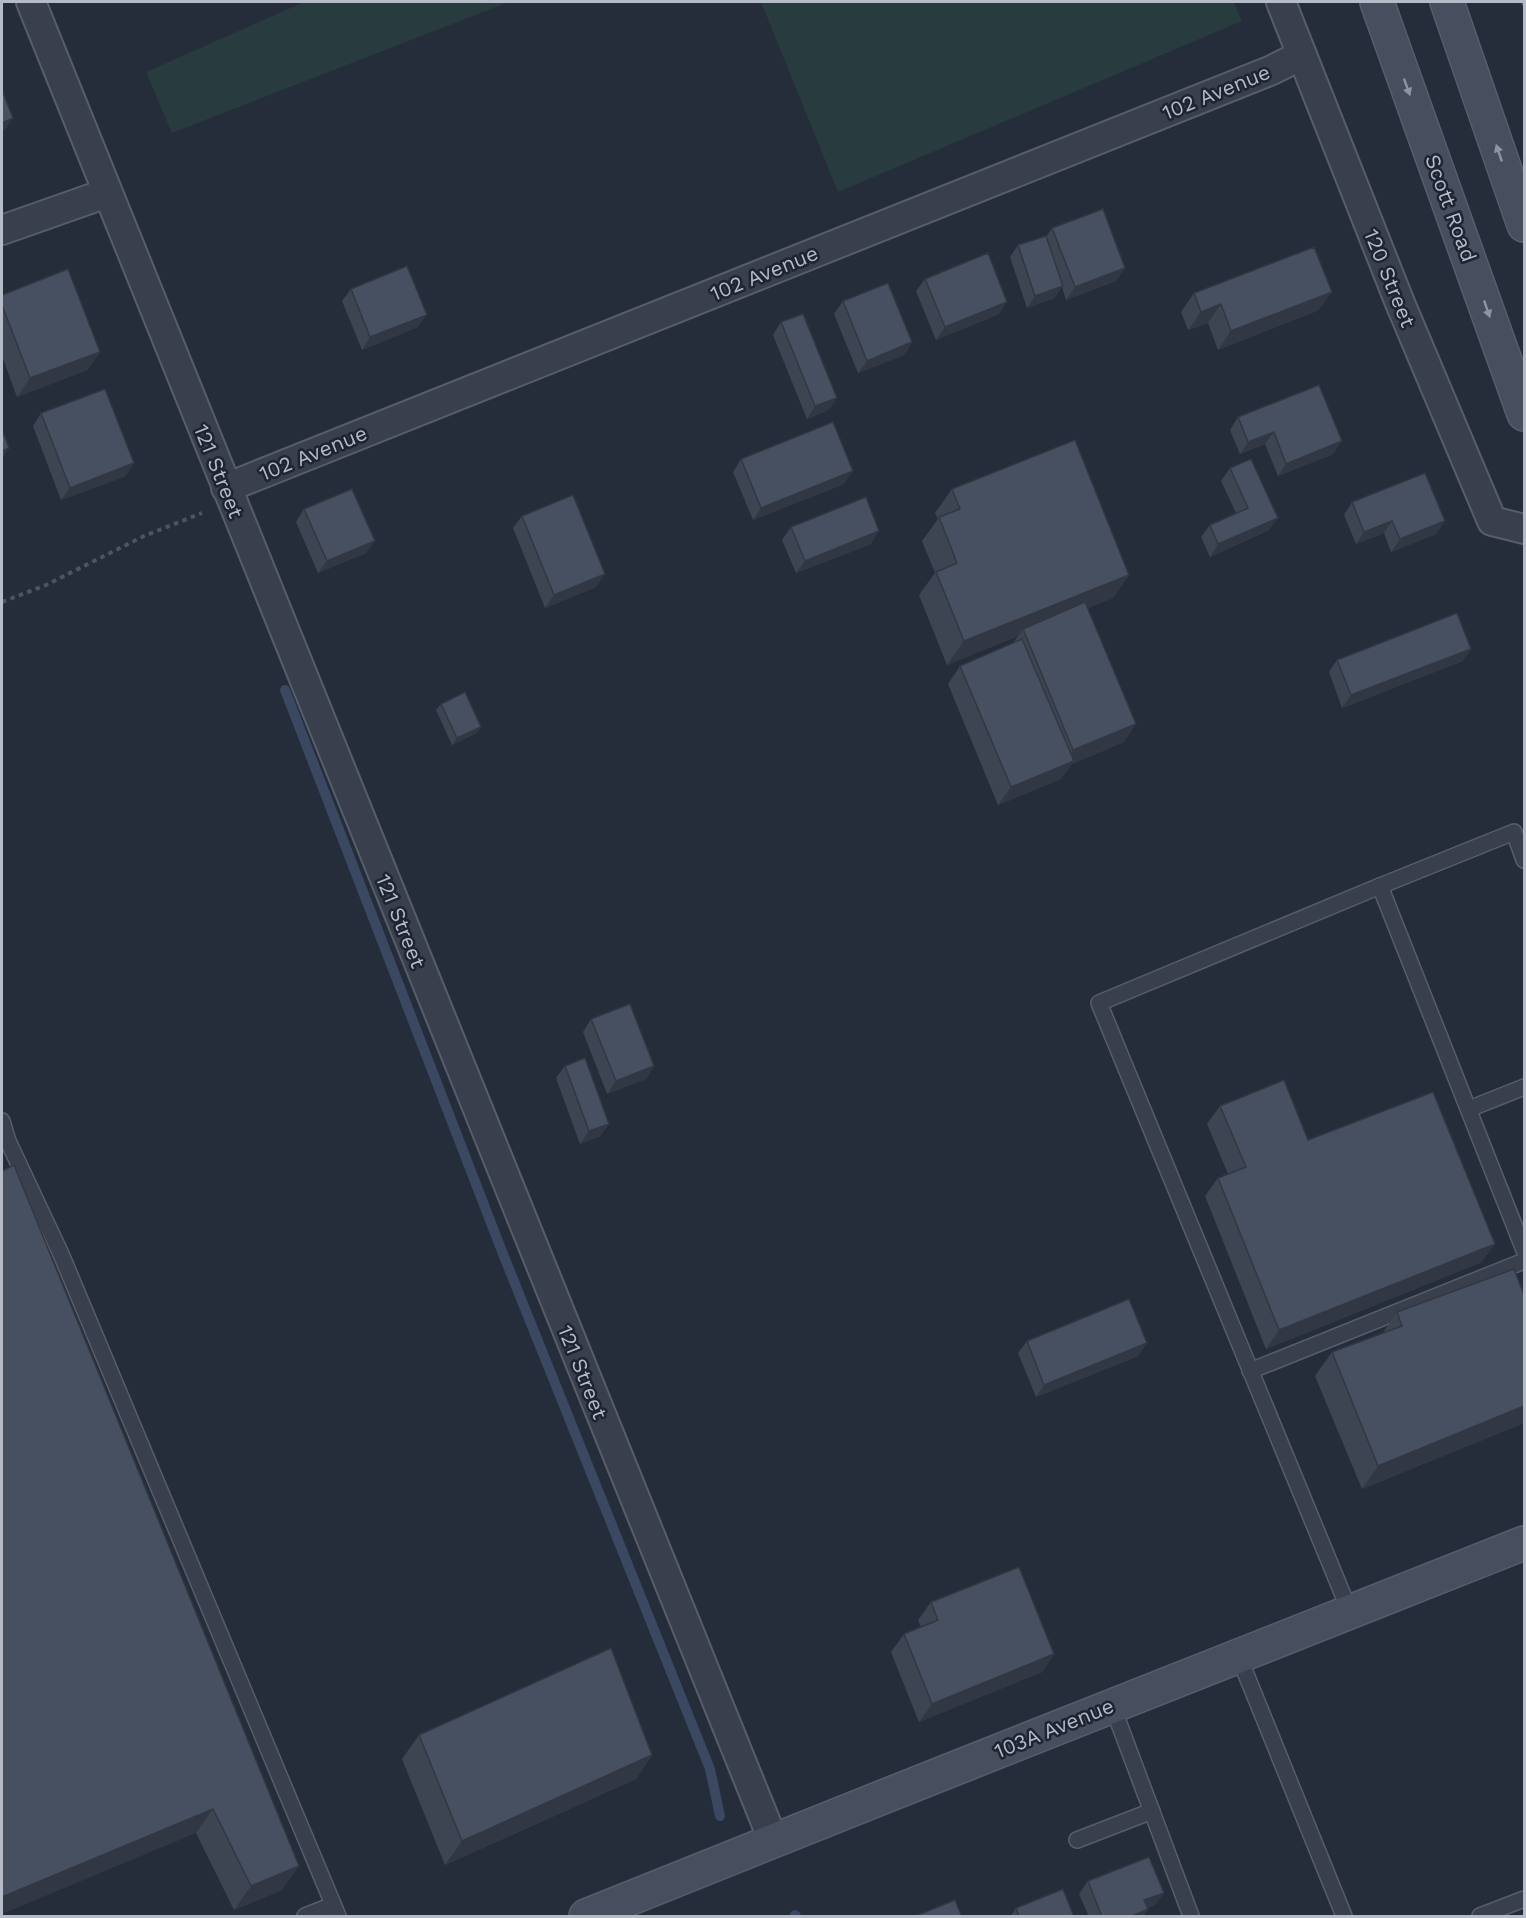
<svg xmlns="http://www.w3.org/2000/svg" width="1526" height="1918" font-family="'Work Sans',sans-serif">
	<rect width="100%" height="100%" fill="#252d3b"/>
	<g fill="#283b3e">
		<path d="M304,2H509L172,133L146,72Z"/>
		<path d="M761,2H1234L1242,21L838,192Z"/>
	</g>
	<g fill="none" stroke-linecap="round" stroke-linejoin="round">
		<g stroke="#3a4862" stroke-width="10">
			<path d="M285,690L503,1254L710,1769L720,1816"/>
			<path d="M795,1915L796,1916"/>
		</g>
		<defs>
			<g id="lane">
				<path d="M1524,860L1514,832L1380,886L1524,1250"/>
				<path d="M1469,1109L1524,1087"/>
				<path d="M2,1121L8,1141L61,1254L338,1916"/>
				<path d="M1250,1371L1524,1261"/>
				<path d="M1350,1612L1099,1003L1380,886"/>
				<path d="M1239,1657L1344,1916"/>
				<path d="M1112,1705L1191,1916"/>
				<path d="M1077,1840L1152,1811"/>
				<path d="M305,1916L333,1905"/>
				<path d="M1480,1916L1524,1899"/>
			</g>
			<g id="street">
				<path d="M31,2L773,1840"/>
				<path d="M1281,2L1400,303L1492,521L1524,529"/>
				<path d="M2,230L107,193"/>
				<path d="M226,488L1272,70L1302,55"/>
			</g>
			<g id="secondary">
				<path d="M1377,2L1524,414"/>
				<path d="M1447,2L1524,225"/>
				<path d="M586,1916C898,1790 1211,1667 1524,1543"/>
			</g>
		</defs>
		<use href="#lane" stroke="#575d6a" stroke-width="18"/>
		<use href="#street" stroke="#575d6a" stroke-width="32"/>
		<use href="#secondary" stroke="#575d6a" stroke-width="36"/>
		<g stroke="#47585c" stroke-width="4" stroke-dasharray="4.5 4.5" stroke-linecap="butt">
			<path d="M1523,2L1524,5"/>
			<path d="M2,602L46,585L144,536L202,513"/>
		</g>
		<use href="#lane" stroke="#393f4c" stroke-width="15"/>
		<use href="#street" stroke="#393f4c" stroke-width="28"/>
		<use href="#secondary" stroke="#474e5e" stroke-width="33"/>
	</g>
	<g fill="#3d4553">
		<path d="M1052,228L1125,268L1116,281L1066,300L1062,287L1054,298L1027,308L1010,257L1018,245L1046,237Z"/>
		<path d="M925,279L999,314L936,340L916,291Z"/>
		<path d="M351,289L418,327L362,350L342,301Z"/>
		<path d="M1194,293L1319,310L1218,350L1208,323L1188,330L1181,312Z"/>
		<path d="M2,295L100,352L87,370L17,397L2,356Z"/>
		<path d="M843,301L912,342L904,355L858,373L834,314Z"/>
		<path d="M781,322L837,398L828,410L807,419L773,335Z"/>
		<path d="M41,413L126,476L61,500L33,426Z"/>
		<path d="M1238,417L1333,454L1278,476L1265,444L1240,454L1230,430Z"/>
		<path d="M741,459L844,484L753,520L733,472Z"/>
		<path d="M1230,468L1269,530L1210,557L1201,537L1210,525L1236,513L1221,481Z"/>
		<path d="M952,489L1129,575L1113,598L1087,608L1124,742L1072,764L1061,779L998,805L948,684L960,666L1013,643L1018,636L947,665L919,595L935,573L922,541L938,519L935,513Z"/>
		<path d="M1352,502L1436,534L1391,552L1384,533L1356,544L1344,515Z"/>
		<path d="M304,509L366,553L318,573L296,522Z"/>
		<path d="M522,516L596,587L545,608L513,528Z"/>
		<path d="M791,527L871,544L796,573L782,540Z"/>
		<path d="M1337,660L1463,661L1342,708L1329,672Z"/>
		<path d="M441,704L477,733L452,745L436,710Z"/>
		<path d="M591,1019L654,1066L646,1079L607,1094L583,1032Z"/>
		<path d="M565,1066L609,1124L600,1136L580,1144L556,1078Z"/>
		<path d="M1220,1106L1308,1140L1482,1262L1266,1349L1205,1196L1218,1178L1228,1174L1207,1124Z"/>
		<path d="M2,1171L282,1890L234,1910L196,1833Z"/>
		<path d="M1524,1295V1423L1362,1489L1315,1376L1332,1352L1382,1334L1397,1312Z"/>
		<path d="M1027,1341L1147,1343L1138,1356L1036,1397L1018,1353Z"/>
		<path d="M931,1602L1054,1654L1042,1672L919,1722L891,1652L904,1634L921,1627L918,1620Z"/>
		<path d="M419,1735L652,1755L636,1779L445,1865L402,1759Z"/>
		<path d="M1088,1881L1155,1905L1147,1908L1148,1909L1143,1917H1089L1079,1894Z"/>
		<path d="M1016,1908L1074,1917H1010Z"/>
	</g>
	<g fill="#323843">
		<path d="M13,118L4,131L2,132V123Z"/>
		<path d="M1125,268L1116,281L1066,300L1075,287Z"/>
		<path d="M1063,286L1054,298L1027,308L1035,296Z"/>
		<path d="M1332,292L1319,310L1218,350L1231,331Z"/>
		<path d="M1007,302L999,314L936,340L945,327Z"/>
		<path d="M1221,304L1208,323L1188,330L1201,312Z"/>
		<path d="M427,315L418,327L362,350L370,337Z"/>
		<path d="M912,342L904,355L858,373L867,361Z"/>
		<path d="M100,352L87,370L17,397L30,378Z"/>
		<path d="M837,398L828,410L807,419L815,406Z"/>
		<path d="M1274,432L1265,444L1240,454L1248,442Z"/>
		<path d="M1342,441L1333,454L1278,476L1286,464Z"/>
		<path d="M9,448L2,459V451Z"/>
		<path d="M134,463L126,476L61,500L70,488Z"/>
		<path d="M853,471L844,484L753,520L761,508Z"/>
		<path d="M1278,518L1269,530L1210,557L1218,544Z"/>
		<path d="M1392,521L1384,533L1356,544L1364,532Z"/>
		<path d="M1445,521L1436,534L1391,552L1400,539Z"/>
		<path d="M879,531L871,544L796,573L805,561Z"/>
		<path d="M375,541L366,553L318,573L327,561Z"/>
		<path d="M605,574L596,587L545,608L554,595Z"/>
		<path d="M1129,575L1113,598L1025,634L1023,629L1018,636L947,665L964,641Z"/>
		<path d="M1471,649L1463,661L1342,708L1351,695Z"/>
		<path d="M1136,724L1124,742L1072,764L1061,779L998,805L1011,787L1063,766L1073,750Z"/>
		<path d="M481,727L477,733L452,745L457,738Z"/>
		<path d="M654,1066L646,1079L607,1094L616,1081Z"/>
		<path d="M609,1124L600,1136L580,1144L589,1131Z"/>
		<path d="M1495,1244L1482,1262L1266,1349L1279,1330Z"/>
		<path d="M1147,1343L1138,1356L1036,1397L1044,1385Z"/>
		<path d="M1524,1406V1423L1362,1489L1378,1466Z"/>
		<path d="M1054,1654L1042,1672L919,1722L932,1704Z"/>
		<path d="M652,1755L636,1779L445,1865L462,1841Z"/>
		<path d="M213,1809L196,1833L2,1914V1897Z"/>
		<path d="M299,1866L282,1890L234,1910L251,1886Z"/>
		<path d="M1164,1893L1155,1905L1135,1913L1144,1900Z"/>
		<path d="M1148,1909L1143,1917H1130Z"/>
	</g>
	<g fill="#475060" stroke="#323843" stroke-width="1.5">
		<path d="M2,90L13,118L2,123Z"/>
		<path d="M1103,209L1125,268L1075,287L1052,228Z"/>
		<path d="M1046,236L1063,286L1035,296L1018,245Z"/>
		<path d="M1314,247L1332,292L1231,331L1221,304L1201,312L1194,293Z"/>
		<path d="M988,253L1007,302L945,327L925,279Z"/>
		<path d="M407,266L427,315L370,337L351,289Z"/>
		<path d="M68,269L100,352L30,378L2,305V295Z"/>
		<path d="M888,283L912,342L867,361L843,301Z"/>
		<path d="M803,314L837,398L815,406L781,322Z"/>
		<path d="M1319,385L1342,441L1286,464L1274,432L1248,442L1238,417Z"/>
		<path d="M105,389L134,463L70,488L41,413Z"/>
		<path d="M833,422L853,471L761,508L741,459Z"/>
		<path d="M2,430L9,448L2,451Z"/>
		<path d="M1075,440L1129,575L964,641L936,572L957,563L939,517L960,509L952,489Z"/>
		<path d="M1251,459L1278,518L1218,544L1210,525L1248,508L1230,468Z"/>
		<path d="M1425,473L1445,521L1400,539L1392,521L1364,532L1352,502Z"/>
		<path d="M352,489L375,541L327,561L304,509Z"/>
		<path d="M573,495L605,574L554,595L522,516Z"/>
		<path d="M866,497L879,531L805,561L791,527Z"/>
		<path d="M1085,602L1136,724L1073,750L1023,629Z"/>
		<path d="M1457,613L1471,649L1351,695L1337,660Z"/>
		<path d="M1022,639L1074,761L1011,787L960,666Z"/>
		<path d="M465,692L481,727L457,738L441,704Z"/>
		<path d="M630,1004L654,1066L616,1081L591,1019Z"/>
		<path d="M585,1058L609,1124L589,1131L565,1066Z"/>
		<path d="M1284,1080L1308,1140L1433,1092L1495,1244L1279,1330L1218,1178L1246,1167L1220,1106Z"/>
		<path d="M14,1165L299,1866L251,1886L213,1809L2,1897V1171Z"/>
		<path d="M1514,1269L1524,1295V1406L1378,1466L1332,1352L1402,1326L1397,1312Z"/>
		<path d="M1129,1299L1147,1343L1044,1385L1027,1341Z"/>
		<path d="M1019,1567L1054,1654L932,1704L904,1634L938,1620L931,1602Z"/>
		<path d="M611,1648L652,1755L462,1841L419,1735Z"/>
		<path d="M1149,1857L1164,1893L1144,1900L1148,1909L1130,1917H1102L1088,1881Z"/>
		<path d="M1063,1889L1074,1917H1019L1016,1908Z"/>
		<path d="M955,1900L962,1917H913Z"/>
	</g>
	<defs><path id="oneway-solid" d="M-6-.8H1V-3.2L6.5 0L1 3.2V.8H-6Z" transform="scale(1.5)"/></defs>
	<g fill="#8e95a2">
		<use href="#oneway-solid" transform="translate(1407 87) rotate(70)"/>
		<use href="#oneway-solid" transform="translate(1499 153) rotate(-109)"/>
		<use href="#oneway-solid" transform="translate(1487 309) rotate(71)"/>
	</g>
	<g text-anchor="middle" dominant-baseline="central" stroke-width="5" stroke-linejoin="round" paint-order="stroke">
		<g font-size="21" fill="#b5bbc7" stroke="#1e2431">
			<text transform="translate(1216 92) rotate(-22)">102 Avenue</text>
			<text transform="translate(1451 208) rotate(70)">Scott Road</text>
			<text transform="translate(764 273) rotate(-22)">102 Avenue</text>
			<text transform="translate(1390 278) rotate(68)">120 Street</text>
			<text transform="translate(313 453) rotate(-22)">102 Avenue</text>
			<text transform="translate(219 471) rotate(68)">121 Street</text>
			<text transform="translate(401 921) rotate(68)">121 Street</text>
			<text transform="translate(583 1372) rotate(68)">121 Street</text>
			<text transform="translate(1054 1728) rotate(-22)">103A Avenue</text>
		</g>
	</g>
	<rect width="1526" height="1918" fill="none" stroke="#b5bbc7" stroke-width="6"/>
</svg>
